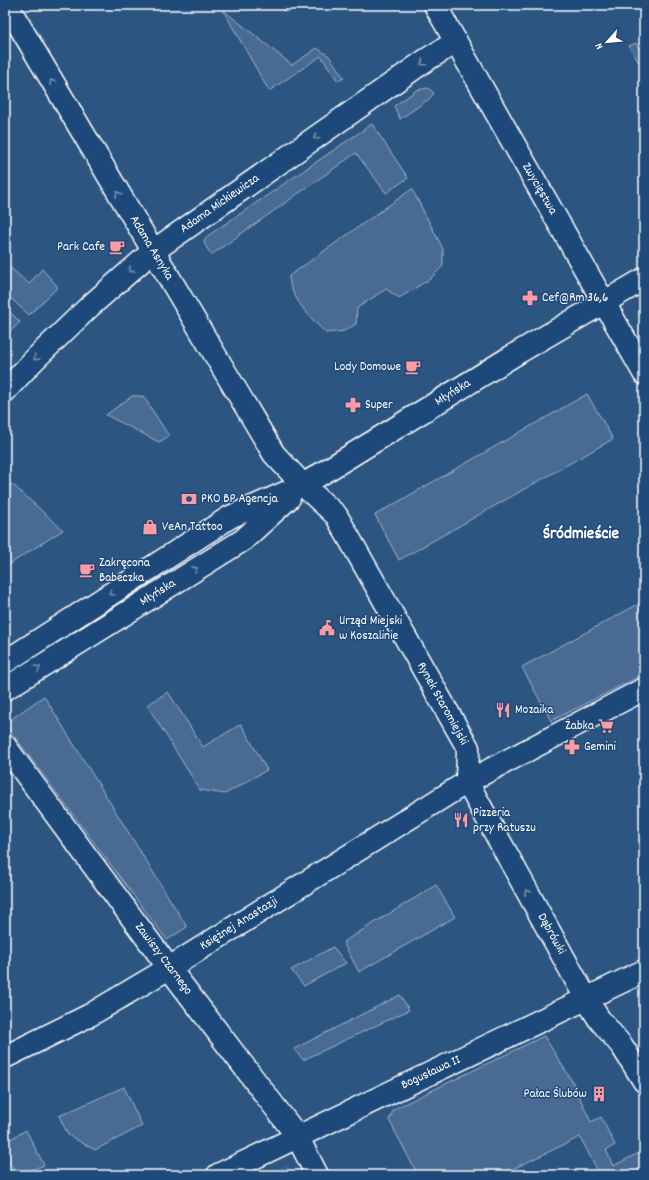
<svg xmlns="http://www.w3.org/2000/svg" width="649" height="1180" font-family="Dekko,sans-serif">
	<rect width="100%" height="100%" fill="#2c5582"/>
	<filter id="ink" filterUnits="userSpaceOnUse"><feTurbulence type="fractalNoise" baseFrequency=".025" numOctaves="2"/><feDisplacementMap in="SourceGraphic" scale="8" xChannelSelector="R" yChannelSelector="G"/><feConvolveMatrix kernelMatrix="1 2 1 2 8 2 1 2 1" color-interpolation-filters="sRGB"/></filter>
	<g filter="url(#ink)">
		<path fill="#3b618b" d="M287,1164L292,1175H263Z"/>
		<g fill="#486b92" stroke="#a4b5c8">
			<path d="M268,5H296L287,12Z"/>
			<path d="M223,10L292,65L317,48L329,56L344,78L338,81L321,56L269,91Z"/>
			<path d="M636,43L644,57V71L629,46Z"/>
			<path d="M428,88L434,93L429,99L400,119L394,106L417,90Z"/>
			<path d="M372,124L408,178L386,193L356,153L211,255L204,243L206,237Z"/>
			<path d="M412,189L443,249V266L430,279L399,298L386,289L357,308L356,324L344,331L326,333C312,320 289,296 289,276Z"/>
			<path d="M5,263L29,284L42,269L58,287L29,315L5,293Z"/>
			<path d="M5,307L20,322L5,337Z"/>
			<path d="M587,394L613,439L399,560L375,515Z"/>
			<path d="M132,396H143L169,436L159,442L106,415Z"/>
			<path d="M12,484L63,530L5,567V493Z"/>
			<path d="M644,601V674L551,721L522,667Z"/>
			<path d="M168,692L203,747L241,724L267,770L225,794L200,790L147,705Z"/>
			<path d="M44,696L187,927L167,940L9,729L7,722Z"/>
			<path d="M436,885L455,917L359,972L343,942Z"/>
			<path d="M333,947L346,963L304,986L291,970Z"/>
			<path d="M400,995L409,1010L303,1060L294,1049Z"/>
			<path d="M544,1036L572,1081L591,1122L601,1117L615,1145L606,1150L613,1166L643,1151L644,1174L600,1175L580,1137L500,1175H418L389,1120L394,1109Z"/>
			<path d="M124,1087L142,1126L95,1150L68,1135L59,1116Z"/>
			<path d="M26,1130L44,1165C20,1176 0,1170 9,1140Z"/>
		</g>
		<g fill="none" stroke-linecap="round" stroke-linejoin="round">
			<defs>
				<g id="minor">
					<path d="M7,5L274,454L303,485L336,515L468,748L467,782L587,1000L599,1019L622,1046L644,1081"/>
					<path d="M435,5L644,373"/>
					<path d="M5,391L34,360L90,306L152,252L426,60L456,42"/>
					<path d="M5,662L230,517L303,485L519,352L644,279"/>
					<path d="M5,689L243,540L289,498"/>
					<path d="M5,746L169,968L297,1136L317,1175"/>
					<path d="M5,1057L90,1015L169,968L467,782L644,689"/>
					<path d="M218,1175L644,971"/>
				</g>
			</defs>
			<use href="#minor" stroke="#fff" stroke-width="25"/>
			<use href="#minor" stroke="#1f4a7a" stroke-width="22"/>
		</g>
		<defs><path id="oneway-chevron" d="M-2-3.5L2.5 0L-2 3.5" fill="none" stroke-width="1.6" stroke-linecap="round" stroke-linejoin="round"/></defs>
		<g stroke="#7992af">
			<use href="#oneway-chevron" transform="translate(423 63) rotate(145)"/>
			<use href="#oneway-chevron" transform="translate(52 82) rotate(-121)"/>
			<use href="#oneway-chevron" transform="translate(316 137) rotate(145)"/>
			<use href="#oneway-chevron" transform="translate(118 194) rotate(-121)"/>
			<use href="#oneway-chevron" transform="translate(131 270) rotate(139)"/>
			<use href="#oneway-chevron" transform="translate(36 358) rotate(135)"/>
			<use href="#oneway-chevron" transform="translate(195 569) rotate(-32)"/>
			<use href="#oneway-chevron" transform="translate(111 593) rotate(147)"/>
			<use href="#oneway-chevron" transform="translate(38 668) rotate(-32)"/>
			<use href="#oneway-chevron" transform="translate(527 892) rotate(-119)"/>
		</g>
	</g>
	<defs>
		<symbol id="cafe-bare" viewBox="-9 -9 18 18"><path d="M-5.5-4.5H6V0H3Q3 3.5 0 3.5H-2.5Q-5.5 3.5-5.5 0ZM3-3.2v2h1.7v-2ZM-6 4.5H4V6H-6Z" fill="#ff9aa2" stroke="#1f4a7a" stroke-width="2.5" paint-order="stroke"/></symbol>
		<symbol id="pharmacy-bare" viewBox="-9 -9 18 18"><path d="M-2-6h4v4h4v4h-4v4h-4v-4h-4v-4h4Z" fill="#ff9aa2" stroke="#1f4a7a" stroke-width="2.5" paint-order="stroke"/></symbol>
		<symbol id="bank-bare" viewBox="-9 -9 18 18"><path d="M-6-4H6V4H-6ZM0-2.3a2.3 2.3 0 1 0 0 4.6a2.3 2.3 0 1 0 0-4.6Z" fill="#ff9aa2" stroke="#1f4a7a" stroke-width="2.5" paint-order="stroke"/></symbol>
		<symbol id="shop-bare" viewBox="-9 -9 18 18"><path d="M-5-2.5h2.3a2.7 3.5 0 0 1 5.4 0H5L5.5 6h-11ZM-1.5-2.5h3a1.5 2.3 0 0 0-3 0Z" fill="#ff9aa2" stroke="#1f4a7a" stroke-width="2.5" paint-order="stroke"/></symbol>
		<symbol id="civic-bare" viewBox="-9 -9 18 18"><path d="M-.6-6.5H3V-4.5H.6V-3L4-1V1h2V6H-6V1h2V-1L-.6-3ZM-1.2 2.5V6h2.4V2.5Z" fill="#ff9aa2" stroke="#1f4a7a" stroke-width="2.5" paint-order="stroke"/></symbol>
		<symbol id="restaurant-bare" viewBox="-9 -9 18 18"><path d="M-5-6h1v4h1v-4h1v4h1v-4h1v5L-1.5 .5V6h-2V.5L-5-1ZM5-6V6H3V1.5H1.5Q1.5-4 5-6Z" fill="#ff9aa2" stroke="#1f4a7a" stroke-width="2.5" paint-order="stroke"/></symbol>
		<symbol id="supermarket-bare" viewBox="-9 -9 18 18"><path d="M-6-5.5h2.5l.6 2H6L4.5 2H-2.5L-4.4-4H-6ZM-1.5 3.2a1.3 1.3 0 1 0 .1 0ZM3 3.2a1.3 1.3 0 1 0 .1 0Z" fill="#ff9aa2" stroke="#1f4a7a" stroke-width="2.5" paint-order="stroke"/></symbol>
		<symbol id="building-bare" viewBox="-9 -9 18 18"><path d="M-4-6H4V6H1V3H-1V6H-4ZM-2.5-4.3h1.7v1.8h-1.7ZM.8-4.3h1.7v1.8H.8ZM-2.5-1h1.7V.8h-1.7ZM.8-1h1.7V.8H.8Z" fill="#ff9aa2" stroke="#1f4a7a" stroke-width="2.5" paint-order="stroke"/></symbol>
	</defs>
	<g fill-rule="evenodd">
		<use href="#cafe-bare" x="106" y="236" width="22" height="22"/>
		<use href="#pharmacy-bare" x="519" y="287" width="22" height="22"/>
		<use href="#cafe-bare" x="402" y="356" width="22" height="22"/>
		<use href="#pharmacy-bare" x="342" y="394" width="22" height="22"/>
		<use href="#bank-bare" x="178" y="488" width="22" height="22"/>
		<use href="#shop-bare" x="139" y="516" width="22" height="22"/>
		<use href="#cafe-bare" x="76" y="559" width="22" height="22"/>
		<use href="#civic-bare" x="316" y="617" width="22" height="22"/>
		<use href="#restaurant-bare" x="492" y="699" width="22" height="22"/>
		<use href="#supermarket-bare" x="595" y="715" width="22" height="22"/>
		<use href="#pharmacy-bare" x="561" y="736" width="22" height="22"/>
		<use href="#restaurant-bare" x="450" y="809" width="22" height="22"/>
		<use href="#building-bare" x="588" y="1083" width="22" height="22"/>
	</g>
	<g text-anchor="middle" dominant-baseline="central" stroke-width="3" stroke-linejoin="round" paint-order="stroke">
		<g font-size="13" fill="#fff" stroke="#1f4a7a">
			<text transform="translate(539 189) rotate(60)">Zwycięstwa</text>
			<text transform="translate(220 204) rotate(-35)">Adama Mickiewicza</text>
			<text transform="translate(151 248) rotate(59)">Adama Asnyka</text>
			<text transform="translate(453 393) rotate(-32)">Młyńska</text>
			<text transform="translate(158 593) rotate(-32)">Młyńska</text>
			<text transform="translate(442 704) rotate(61)">Rynek Staromiejski</text>
			<text transform="translate(239 924) rotate(-32)">Księżnej Anastazji</text>
			<text transform="translate(551 934) rotate(61)">Dąbrówki</text>
			<text transform="translate(163 959) rotate(53)">Zawiszy Czarnego</text>
			<text transform="translate(431 1073) rotate(-25)">Bogusława II</text>
		</g>
		<g font-size="13" fill="#fff" stroke="#1f4a7a" text-anchor="start">
			<text x="105" y="247" text-anchor="end">Park Cafe</text>
			<text x="542" y="298">Cef@Rm 36,6</text>
			<text x="401" y="367" text-anchor="end">Lody Domowe</text>
			<text x="365" y="405">Super</text>
			<text x="201" y="499">PKO BP Agencja</text>
			<text x="162" y="527">VeAn Tattoo</text>
			<text x="99" y="563">Zakręcona<tspan x="99" dy="15">Babeczka</tspan></text>
			<text x="339" y="621">Urząd Miejski<tspan x="339" dy="15">w Koszalinie</tspan></text>
			<text x="515" y="710">Mozaika</text>
			<text x="594" y="726" text-anchor="end">Żabka</text>
			<text x="584" y="747">Gemini</text>
			<text x="473" y="813">Pizzeria<tspan x="473" dy="15">przy Ratuszu</tspan></text>
			<text x="587" y="1094" text-anchor="end">Pałac Ślubów</text>
		</g>
		<g font-size="17" font-weight="bold" fill="#fff" stroke="#1f4a7a">
			<text x="581" y="535">Śródmieście</text>
		</g>
	</g>
	<rect width="649" height="1180" fill="none" stroke="#1f4a7a" stroke-width="20"/>
	<rect x="10" y="10" width="629" height="1160" fill="none" stroke="#fff" stroke-width="1.5" filter="url(#ink)"/>
	<g transform="translate(607 42) rotate(243)" stroke="#1f4a7a" stroke-width="3" paint-order="stroke">
	<path d="M0-3L7 15L0 10L-7 15Z" fill="#ffffff"/>
	<text y="-6" font-size="11" font-weight="bold" text-anchor="middle" fill="#ffffff">N</text>
	</g>
</svg>
